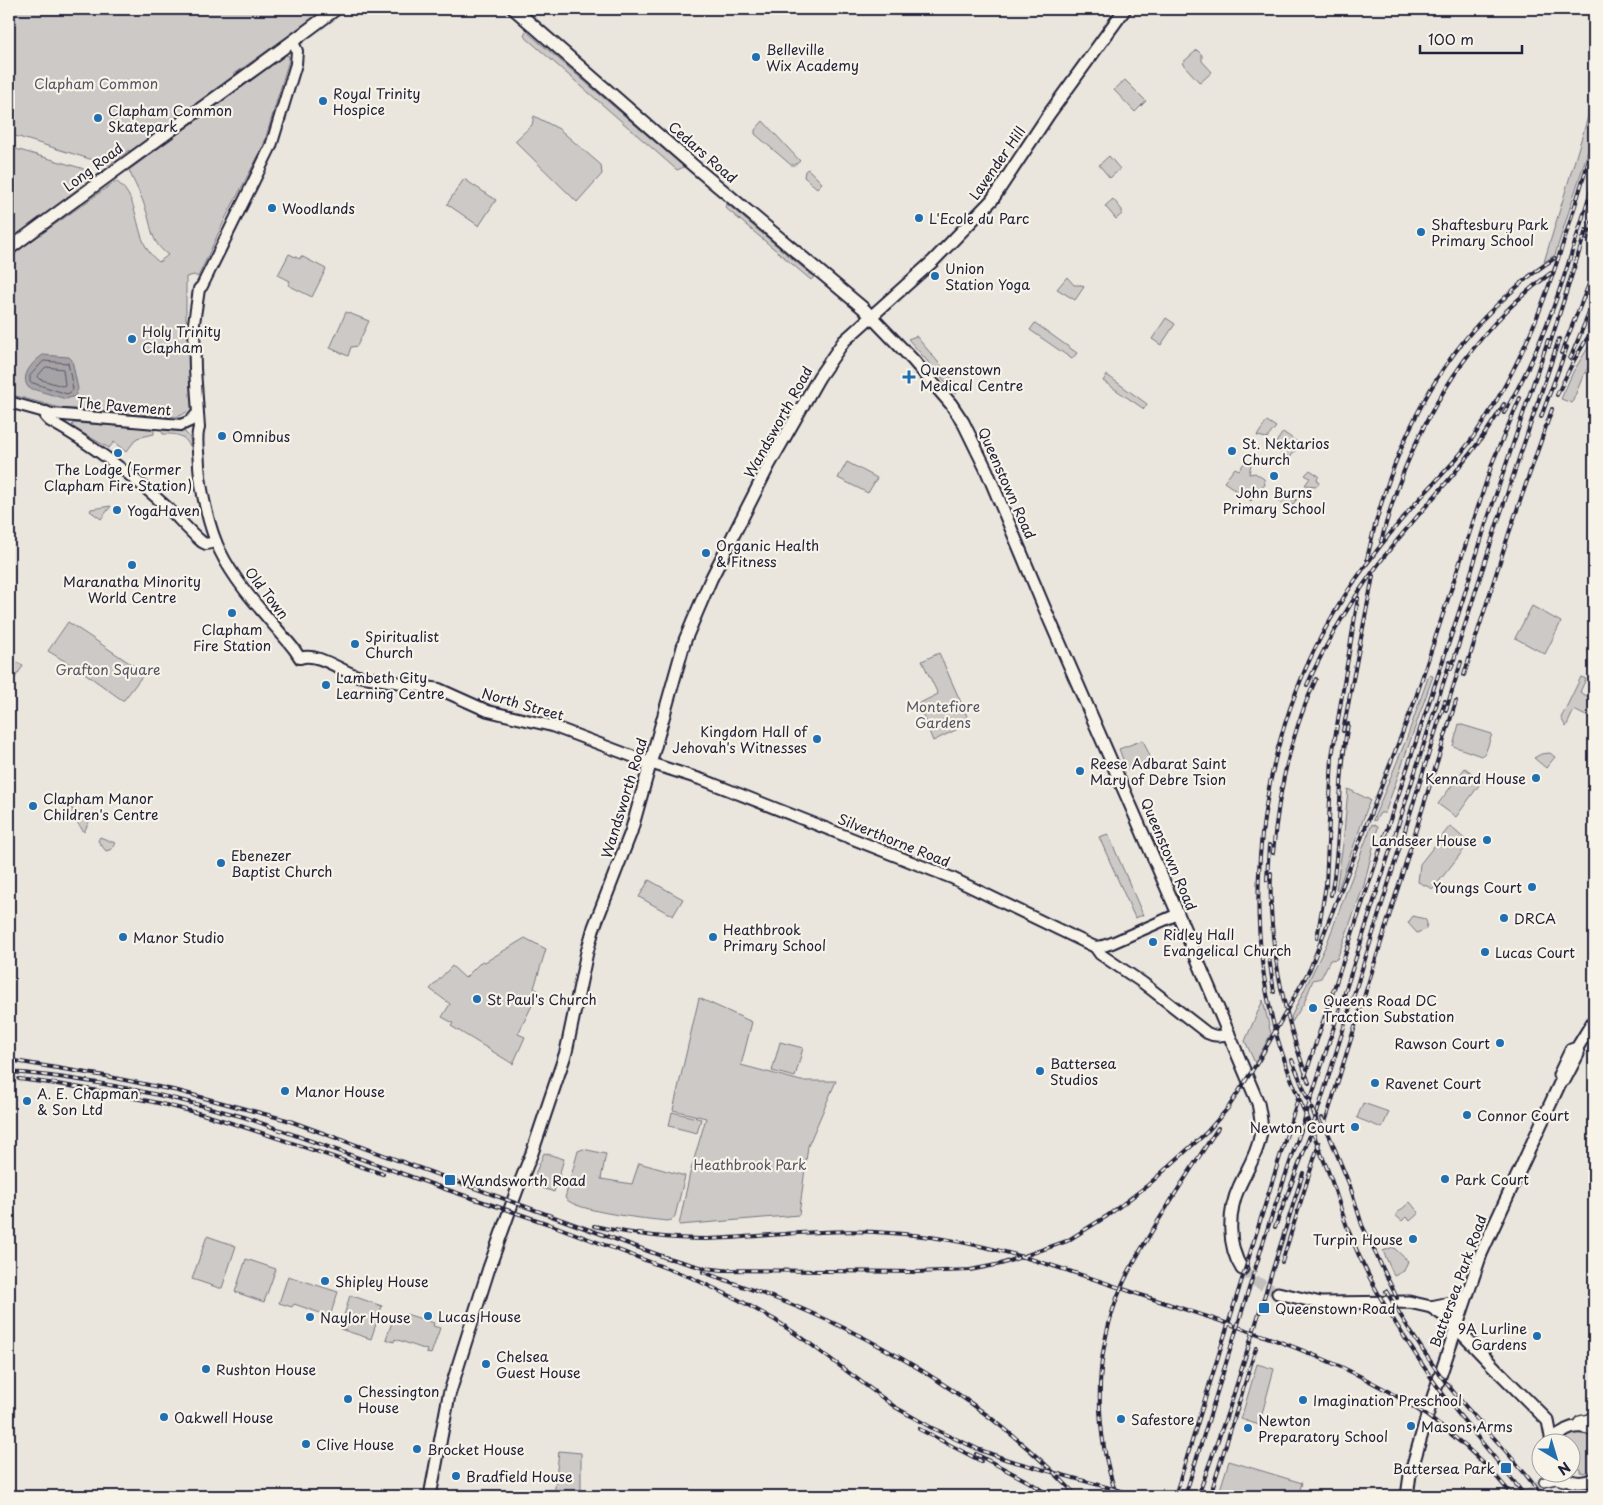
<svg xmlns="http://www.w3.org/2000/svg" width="1603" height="1505" font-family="'Playpen Sans',sans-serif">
	<rect width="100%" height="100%" fill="#eae6de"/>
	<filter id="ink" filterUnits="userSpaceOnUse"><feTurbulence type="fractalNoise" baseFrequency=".02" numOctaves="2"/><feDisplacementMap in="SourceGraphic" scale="10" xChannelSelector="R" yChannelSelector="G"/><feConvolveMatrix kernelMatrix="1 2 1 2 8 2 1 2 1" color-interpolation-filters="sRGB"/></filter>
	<g filter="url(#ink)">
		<g fill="#cdc9c6" stroke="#787680">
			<path d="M9,9H326L233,75H238L129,152V150L109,165L9,134Z"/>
			<path d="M526,31L684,167L677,170L524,36Z"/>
			<path d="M1197,50L1202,55V61L1212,72L1200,83L1182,63Z"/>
			<path d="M286,55L289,56V60L263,147L226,217L198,277L194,275L186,277V317L188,344H189L192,408L182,415L176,417L60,408L9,394V257L116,181C144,201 131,242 159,262L168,255C150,241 153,230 146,210C142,196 134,183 129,170Z"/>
			<path d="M1125,80L1146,101L1135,112L1114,90Z"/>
			<path d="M1594,97V132L1555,255L1544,262Z"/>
			<path d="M534,116L559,129L601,165L602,174L577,202L515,141L532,125Z"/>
			<path d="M763,121L800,161L795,165H791L755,134V130Z"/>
			<path d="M9,147L81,168L92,173L90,184L81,187L9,244Z"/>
			<path d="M1109,156L1120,169L1110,178L1099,165Z"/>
			<path d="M808,169L822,183L817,188L804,177L805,171Z"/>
			<path d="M464,179L496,200L479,226L447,204Z"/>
			<path d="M1113,199L1122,210V214L1116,219L1105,206Z"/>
			<path d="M727,204L814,277L811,280L727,209L725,207Z"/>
			<path d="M289,254L300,259L301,256L326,269L312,297L288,285L290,281L278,275Z"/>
			<path d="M1067,277L1074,285H1082L1084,287L1075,300L1057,289Z"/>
			<path d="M346,312L369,321L357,346L351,347L348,356L330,348Z"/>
			<path d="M1166,318L1175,324L1161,345L1152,339Z"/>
			<path d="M1035,323L1077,353L1072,359L1030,330Z"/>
			<path d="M916,336L960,388L956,394L908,339Z"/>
			<path d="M1594,338V358L1583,376L1572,403L1561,399L1573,372Z"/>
			<path d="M1107,375L1147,404L1144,409L1103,381Z"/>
			<path d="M1267,421L1276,427L1267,438L1257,436Z"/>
			<path d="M73,423L149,428L154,429V434L137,438L126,452L114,442L109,448L72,427Z"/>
			<path d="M161,430L185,432L190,438L191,444L190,446C183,434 176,434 163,434Z"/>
			<path d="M1283,432L1300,444L1289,459L1273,447Z"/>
			<path d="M847,462L877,478L868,493L838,478Z"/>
			<path d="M1245,462L1251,464L1249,474L1255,473L1264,479L1265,485L1262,487L1251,501L1224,482L1235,468L1239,470Z"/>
			<path d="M1310,470L1319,476L1317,479L1319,483L1317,486L1305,485L1310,478L1305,475Z"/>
			<path d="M1285,487L1292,492L1290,497L1294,500L1297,499L1289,509L1277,500Z"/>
			<path d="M111,506L101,519L90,511L91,509Z"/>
			<path d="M1532,606L1561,622L1545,654L1515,638Z"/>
			<path d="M68,622L143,672V675L124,700H122L86,674L48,651Z"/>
			<path d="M939,653L970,723L933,741L918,704L938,694L922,661Z"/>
			<path d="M9,657L23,666L14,679L9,675Z"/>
			<path d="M1429,675L1433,676L1385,813H1380L1375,821L1373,820L1406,740Z"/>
			<path d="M1581,677L1586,679L1580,692L1594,700V720L1574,710L1566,727L1561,718Z"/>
			<path d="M1459,724L1492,734L1485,754L1481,756L1453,746Z"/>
			<path d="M1143,740L1151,759L1127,770L1119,749Z"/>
			<path d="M1550,753L1555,757L1546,768L1534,758L1541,754Z"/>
			<path d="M1465,768L1482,781L1456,817L1438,804Z"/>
			<path d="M1348,789L1370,800L1338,890H1336L1343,844Z"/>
			<path d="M70,808L91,818L84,832L69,811Z"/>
			<path d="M1372,824L1378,827L1364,885L1337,959L1330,960L1321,978L1313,980L1304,1003L1292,1022L1291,1017L1327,943Z"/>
			<path d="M1450,826L1469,843L1433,889L1418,882L1420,864Z"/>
			<path d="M1108,834L1143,915L1135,918L1099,837Z"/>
			<path d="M100,837L115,843L112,849L106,851L98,841Z"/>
			<path d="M649,880L683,899L673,916L639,897Z"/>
			<path d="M1413,916L1425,919L1427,923L1426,929L1417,933L1408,923Z"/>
			<path d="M525,938L546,949L534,988L539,991L518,1034L525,1037L513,1064L451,1026L453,1023L442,1017L450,1004L430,989L452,966L465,978L482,961L485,962Z"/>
			<path d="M699,998L752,1022L741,1065L801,1081H836L808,1146L799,1215L679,1225L690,1173L706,1118L673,1110Z"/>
			<path d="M1263,1000L1271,1034L1255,1063L1245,1041Z"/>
			<path d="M780,1042L803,1048L795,1077L772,1071Z"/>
			<path d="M1363,1103L1389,1112L1382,1128L1357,1118Z"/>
			<path d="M672,1112L701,1119L697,1133L669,1126Z"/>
			<path d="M583,1149L606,1154L601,1179L632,1184L639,1163L685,1176L675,1216L672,1220L667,1221C648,1219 576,1212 565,1198L578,1151Z"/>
			<path d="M544,1153L564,1159L554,1192L531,1184Z"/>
			<path d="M1410,1202L1419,1213L1410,1221L1406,1217L1402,1221L1395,1215Z"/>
			<path d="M207,1236L236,1246L222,1288H219L192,1279Z"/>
			<path d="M1393,1247L1408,1261L1404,1271L1394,1276L1383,1251Z"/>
			<path d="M246,1259L276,1269L264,1302L235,1292Z"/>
			<path d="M288,1276L338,1292L329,1319L325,1318L326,1315L294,1304L292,1307L279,1303Z"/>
			<path d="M350,1295L382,1306L371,1339L340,1329Z"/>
			<path d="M395,1314L405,1317L406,1314L434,1323L433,1326L440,1328L431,1354L426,1353L427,1350L395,1339L394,1342L386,1339Z"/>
			<path d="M1257,1364L1274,1369L1259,1425L1241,1419Z"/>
			<path d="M1575,1432L1585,1433L1594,1439V1468L1587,1473L1580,1472V1469L1574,1468L1571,1472L1570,1442H1561L1563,1438Z"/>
			<path d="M559,1451L581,1453V1496H554Z"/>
			<path d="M1229,1461L1302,1483L1298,1496H1218Z"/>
		</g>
		<path fill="#a6a3a6" stroke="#716f7b" d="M43,355L69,357L72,360L78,389L75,396L66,399L29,388C19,377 32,362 43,355Z"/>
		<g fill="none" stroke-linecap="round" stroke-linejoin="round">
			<g stroke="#575666" stroke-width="1">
				<path d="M44,361L68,363L73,389L71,392L67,394L30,382V376Z"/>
				<path d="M46,367L63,369L65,385L62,386L39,379L38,376Z"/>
			</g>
			<path stroke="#c2bfbd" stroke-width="9" stroke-dasharray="9 4.5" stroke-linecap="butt" d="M1526,1496L1544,1482"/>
			<path stroke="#c2bfbd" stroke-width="11" stroke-dasharray="11 5.5" stroke-linecap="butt" d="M1242,1269L1255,1281L1278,1293"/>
			<defs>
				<g id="tertiary">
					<path d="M1576,1426L1580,1421L1589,1419L1594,1414"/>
					<path d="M1544,1482L1556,1479L1563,1481L1568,1480"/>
				</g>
				<g id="secondary">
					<path d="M293,42L297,51L296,64L271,146L202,286L199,289L194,323L195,369L199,428C195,439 199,454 199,466C201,492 209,528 220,551C238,588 269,618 294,649L300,658C319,652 340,671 358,676L439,689L488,711L552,726L650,763L706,781L952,878L1095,947L1100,954L1143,983L1207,1033C1215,1037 1221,1037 1229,1033"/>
					<path d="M9,402L52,414L156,423L181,425L190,421L197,414"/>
					<path d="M46,412V417L50,421C93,445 133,476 169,509C180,520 190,532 202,542L206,544L216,542"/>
					<path d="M1095,947L1103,946L1112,943L1178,914"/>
				</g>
				<g id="primary">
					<path d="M514,9L695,167L863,308L913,360L951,404L963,422L986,469L1044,607L1178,914L1258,1103C1260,1114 1263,1125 1260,1137C1257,1155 1246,1171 1239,1187C1228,1211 1227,1246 1242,1269"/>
					<path d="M1278,1293L1321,1303L1409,1302L1431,1307L1446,1317L1496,1369L1548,1421L1552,1442"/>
					<path d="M1554,1442C1563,1427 1579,1423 1594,1430"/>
					<path d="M1558,1472C1568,1483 1581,1485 1594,1479"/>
					<path d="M430,1496L449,1395L459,1363L489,1268L517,1190L532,1153L566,1052L587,952L594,927L631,832L685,640L711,579L769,465L819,377L844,341L933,261L992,200L1049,114L1125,9"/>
				</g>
				<g id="trunk">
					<path d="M9,249C117,168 228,90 336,9"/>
					<path d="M1559,1075L1571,1050L1577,1048L1594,1020"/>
					<path d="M1431,1307L1450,1303L1466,1296"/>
					<path d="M1407,1496L1410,1475L1430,1406L1481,1254L1560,1083L1565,1079L1578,1054L1577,1048"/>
				</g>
			</defs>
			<use href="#tertiary" stroke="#22223b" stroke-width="12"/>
			<use href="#secondary" stroke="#22223b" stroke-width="14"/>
			<use href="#primary" stroke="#22223b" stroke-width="15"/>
			<use href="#trunk" stroke="#22223b" stroke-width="15"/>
			<use href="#tertiary" stroke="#f7f3e8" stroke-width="9"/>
			<use href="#secondary" stroke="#f7f3e8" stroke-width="10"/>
			<use href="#primary" stroke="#f7f3e8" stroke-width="11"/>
			<use href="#trunk" stroke="#f7f3e8" stroke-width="11"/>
			<defs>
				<g id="rail">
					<path d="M1587,239L1594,216"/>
					<path d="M1549,347L1586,230"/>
					<path d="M1561,353L1594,272"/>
					<path d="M1570,359L1594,301"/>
					<path d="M1557,395L1573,362L1594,327"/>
					<path d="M1504,413C1547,341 1570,260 1594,180"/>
					<path d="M1541,417L1567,347"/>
					<path d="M1381,542C1407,439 1464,335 1551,273"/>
					<path d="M1367,559C1383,483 1414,403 1463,342C1477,324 1493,308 1510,293C1524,280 1539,268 1555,258"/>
					<path d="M1451,669L1495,530L1559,339"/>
					<path d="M1464,675L1509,533L1552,409"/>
					<path d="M1307,685C1327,641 1353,597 1383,558C1423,506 1471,461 1504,404"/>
					<path d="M1446,710L1461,662"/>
					<path d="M1343,731L1373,576"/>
					<path d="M1273,853C1278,793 1291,733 1316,679"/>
					<path d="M1271,873C1268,944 1284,1016 1309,1083"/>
					<path d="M1267,880L1269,845"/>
					<path d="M1331,895C1342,839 1337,781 1348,724"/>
					<path d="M1317,938L1326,885L1332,756L1358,598"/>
					<path d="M1269,957L1274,992"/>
					<path d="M9,1060L105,1076L178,1091L287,1120L670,1259"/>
					<path d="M1292,1060L1320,1129"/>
					<path d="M9,1072C68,1076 126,1087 184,1101C204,1106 224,1112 244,1117L448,1190L549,1224L690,1277L739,1300L775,1320L805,1340L895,1407L932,1428L980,1450L1008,1460L1139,1496"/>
					<path d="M1305,1076L1459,612L1486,524L1548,340"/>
					<path d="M19,1079C80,1086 142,1098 202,1114C263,1132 323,1154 383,1174"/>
					<path d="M1322,1118L1350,1186L1362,1225L1397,1298"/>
					<path d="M1324,1126L1456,701"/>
					<path d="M594,1226C631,1234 669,1239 707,1239C745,1238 783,1233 821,1232C844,1231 867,1231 890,1233C979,1238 1061,1268 1144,1296C1283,1342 1417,1377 1513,1496"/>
					<path d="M1275,1227L1309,1138L1326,1085L1445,701"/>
					<path d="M664,1257L704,1268L723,1270L916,1272L970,1270L1001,1264L1067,1241L1107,1216L1148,1185L1206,1133L1228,1108L1259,1060L1310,969L1414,703L1493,461L1520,398"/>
					<path d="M1282,1262L1319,1143"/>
					<path d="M703,1272C738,1285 775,1297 809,1312C909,1355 1003,1417 1077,1496"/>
					<path d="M1386,1291C1407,1327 1429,1363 1456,1395C1484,1429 1517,1460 1542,1496"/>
					<path d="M919,1429L981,1461"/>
					<path d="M976,1454L1029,1482L1050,1496"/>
					<path d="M1117,1496C1094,1433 1094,1361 1117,1298C1128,1269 1144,1244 1160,1218C1179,1187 1198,1158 1218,1128"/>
					<path d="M1175,1496L1299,1095"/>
					<path d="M1185,1496L1268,1227L1303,1124L1450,662"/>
					<path d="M1198,1496L1230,1406L1303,1173"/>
					<path d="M1210,1496L1256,1348"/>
					<path d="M1525,1496C1501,1464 1474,1434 1449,1402C1430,1378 1414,1352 1398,1327C1379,1297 1362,1265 1349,1232C1340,1209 1334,1184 1324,1161C1307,1116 1286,1072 1274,1026C1240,892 1263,734 1333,615C1356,575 1384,540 1414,505C1436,480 1460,458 1478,430C1538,342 1563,244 1594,143"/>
				</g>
			</defs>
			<use href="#rail" stroke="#22223b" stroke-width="4"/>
			<use href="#rail" stroke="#f7f3e8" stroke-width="2" stroke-dasharray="5.5" stroke-linecap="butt"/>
		</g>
	</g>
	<g fill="#1f6fb2" stroke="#f7f3e8" stroke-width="2">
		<circle cx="756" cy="57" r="5"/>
		<circle cx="323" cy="101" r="5"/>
		<circle cx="98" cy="118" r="5"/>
		<circle cx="272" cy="208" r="5"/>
		<circle cx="919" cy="218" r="5"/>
		<circle cx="1421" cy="232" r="5"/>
		<circle cx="935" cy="276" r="5"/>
		<circle cx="132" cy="339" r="5"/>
		<path d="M906.5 369.5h5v5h5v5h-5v5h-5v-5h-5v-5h5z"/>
		<circle cx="222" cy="436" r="5"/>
		<circle cx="1232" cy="451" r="5"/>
		<circle cx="118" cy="453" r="5"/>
		<circle cx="1274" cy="476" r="5"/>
		<circle cx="117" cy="510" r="5"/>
		<circle cx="706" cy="553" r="5"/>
		<circle cx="132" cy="565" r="5"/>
		<circle cx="232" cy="613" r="5"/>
		<circle cx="355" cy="644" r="5"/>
		<circle cx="326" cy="685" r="5"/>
		<circle cx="817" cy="739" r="5"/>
		<circle cx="1080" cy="771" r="5"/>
		<circle cx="1536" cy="778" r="5"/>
		<circle cx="33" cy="806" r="5"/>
		<circle cx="1487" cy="840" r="5"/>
		<circle cx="221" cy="863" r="5"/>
		<circle cx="1532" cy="887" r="5"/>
		<circle cx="1504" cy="918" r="5"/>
		<circle cx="123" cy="937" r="5"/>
		<circle cx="713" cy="937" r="5"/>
		<circle cx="1153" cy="942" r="5"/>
		<circle cx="1485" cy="952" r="5"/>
		<circle cx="477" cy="999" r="5"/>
		<circle cx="1313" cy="1008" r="5"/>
		<circle cx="1500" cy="1043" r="5"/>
		<circle cx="1040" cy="1071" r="5"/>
		<circle cx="1375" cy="1083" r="5"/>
		<circle cx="285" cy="1091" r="5"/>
		<circle cx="27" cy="1101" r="5"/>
		<circle cx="1467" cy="1115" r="5"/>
		<circle cx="1355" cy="1127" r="5"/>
		<circle cx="1445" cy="1179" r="5"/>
		<rect x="444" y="1174" width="12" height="12" rx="2.5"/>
		<circle cx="1413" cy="1239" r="5"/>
		<circle cx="325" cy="1281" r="5"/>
		<rect x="1258" y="1302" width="12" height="12" rx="2.5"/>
		<circle cx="428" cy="1316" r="5"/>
		<circle cx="310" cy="1317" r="5"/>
		<circle cx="1537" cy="1336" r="5"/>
		<circle cx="486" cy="1364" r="5"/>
		<circle cx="206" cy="1369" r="5"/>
		<circle cx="348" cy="1399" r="5"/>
		<circle cx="1303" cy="1400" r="5"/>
		<circle cx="164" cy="1417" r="5"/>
		<circle cx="1121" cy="1419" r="5"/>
		<circle cx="1411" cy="1426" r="5"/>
		<circle cx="1248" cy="1428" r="5"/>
		<circle cx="306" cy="1444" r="5"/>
		<circle cx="417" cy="1449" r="5"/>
		<rect x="1500" y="1462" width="12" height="12" rx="2.5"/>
		<circle cx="456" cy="1476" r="5"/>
	</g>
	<g text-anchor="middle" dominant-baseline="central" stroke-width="4.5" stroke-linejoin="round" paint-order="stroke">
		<g font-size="14" fill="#22223b" stroke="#f7f3e8" text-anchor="start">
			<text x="766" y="49">Belleville<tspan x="766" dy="16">Wix Academy</tspan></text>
			<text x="333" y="93">Royal Trinity<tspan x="333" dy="16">Hospice</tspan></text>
			<text x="108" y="110">Clapham Common<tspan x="108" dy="16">Skatepark</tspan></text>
			<text x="282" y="208">Woodlands</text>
			<text x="929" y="218">L'Ecole du Parc</text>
			<text x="1431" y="224">Shaftesbury Park<tspan x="1431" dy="16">Primary School</tspan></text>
			<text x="945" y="268">Union<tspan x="945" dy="16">Station Yoga</tspan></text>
			<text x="142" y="331">Holy Trinity<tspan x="142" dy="16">Clapham</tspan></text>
			<text x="920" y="369">Queenstown<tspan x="920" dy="16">Medical Centre</tspan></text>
			<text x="232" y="436">Omnibus</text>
			<text x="1242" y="443">St. Nektarios<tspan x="1242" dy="16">Church</tspan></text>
			<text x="118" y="469" text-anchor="middle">The Lodge (Former<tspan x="118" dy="16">Clapham Fire Station)</tspan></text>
			<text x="1274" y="492" text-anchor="middle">John Burns<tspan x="1274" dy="16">Primary School</tspan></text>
			<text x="127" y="510">YogaHaven</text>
			<text x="716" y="545">Organic Health<tspan x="716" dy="16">&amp; Fitness</tspan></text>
			<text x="132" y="581" text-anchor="middle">Maranatha Minority<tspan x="132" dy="16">World Centre</tspan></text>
			<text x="232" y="629" text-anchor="middle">Clapham<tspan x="232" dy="16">Fire Station</tspan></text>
			<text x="365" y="636">Spiritualist<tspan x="365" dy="16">Church</tspan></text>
			<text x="336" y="677">Lambeth City<tspan x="336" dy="16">Learning Centre</tspan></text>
			<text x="807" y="731" text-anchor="end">Kingdom Hall of<tspan x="807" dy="16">Jehovah's Witnesses</tspan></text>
			<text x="1090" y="763">Reese Adbarat Saint<tspan x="1090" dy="16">Mary of Debre Tsion</tspan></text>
			<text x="1526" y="778" text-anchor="end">Kennard House</text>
			<text x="43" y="798">Clapham Manor<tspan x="43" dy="16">Children's Centre</tspan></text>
			<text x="1477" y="840" text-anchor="end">Landseer House</text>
			<text x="231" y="855">Ebenezer<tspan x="231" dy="16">Baptist Church</tspan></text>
			<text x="1522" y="887" text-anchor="end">Youngs Court</text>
			<text x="1514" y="918">DRCA</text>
			<text x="723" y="929">Heathbrook<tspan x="723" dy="16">Primary School</tspan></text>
			<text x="1163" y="934">Ridley Hall<tspan x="1163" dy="16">Evangelical Church</tspan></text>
			<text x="133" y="937">Manor Studio</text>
			<text x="1495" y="952">Lucas Court</text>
			<text x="487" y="999">St Paul's Church</text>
			<text x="1323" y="1000">Queens Road DC<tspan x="1323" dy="16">Traction Substation</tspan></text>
			<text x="1490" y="1043" text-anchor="end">Rawson Court</text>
			<text x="1050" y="1063">Battersea<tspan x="1050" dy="16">Studios</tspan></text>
			<text x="1385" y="1083">Ravenet Court</text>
			<text x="295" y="1091">Manor House</text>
			<text x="37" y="1093">A. E. Chapman<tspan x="37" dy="16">&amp; Son Ltd</tspan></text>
			<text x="1477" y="1115">Connor Court</text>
			<text x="1345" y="1127" text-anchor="end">Newton Court</text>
			<text x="1455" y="1179">Park Court</text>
			<text x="461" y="1180">Wandsworth Road</text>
			<text x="1403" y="1239" text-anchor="end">Turpin House</text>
			<text x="335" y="1281">Shipley House</text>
			<text x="1275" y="1308">Queenstown Road</text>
			<text x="438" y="1316">Lucas House</text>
			<text x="320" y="1317">Naylor House</text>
			<text x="1527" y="1328" text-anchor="end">9A Lurline<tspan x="1527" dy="16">Gardens</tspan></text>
			<text x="496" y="1356">Chelsea<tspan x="496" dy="16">Guest House</tspan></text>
			<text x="216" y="1369">Rushton House</text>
			<text x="358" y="1391">Chessington<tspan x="358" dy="16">House</tspan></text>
			<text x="1313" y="1400">Imagination Preschool</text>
			<text x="174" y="1417">Oakwell House</text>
			<text x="1131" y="1419">Safestore</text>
			<text x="1258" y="1420">Newton<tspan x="1258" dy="16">Preparatory School</tspan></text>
			<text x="1421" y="1426">Masons Arms</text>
			<text x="316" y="1444">Clive House</text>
			<text x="427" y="1449">Brocket House</text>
			<text x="1495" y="1468" text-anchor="end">Battersea Park</text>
			<text x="466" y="1476">Bradfield House</text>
		</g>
		<g font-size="14" fill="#555465" stroke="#f7f3e8">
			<text x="96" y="83">Clapham Common</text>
			<text x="108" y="669">Grafton Square</text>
			<text x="943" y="706">Montefiore<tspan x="943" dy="16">Gardens</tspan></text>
			<text x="750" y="1164">Heathbrook Park</text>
		</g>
		<g font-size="14" fill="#22223b" stroke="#f7f3e8">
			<text transform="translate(703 152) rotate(41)">Cedars Road</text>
			<text transform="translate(997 163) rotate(-55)">Lavender Hill</text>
			<text transform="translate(93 167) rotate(-37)">Long Road</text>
			<text transform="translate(124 406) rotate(5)">The Pavement</text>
			<text transform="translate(778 422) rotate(-61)">Wandsworth Road</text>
			<text transform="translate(1007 483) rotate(66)">Queenstown Road</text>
			<text transform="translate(267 593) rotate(52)">Old Town</text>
			<text transform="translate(523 704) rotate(16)">North Street</text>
			<text transform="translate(624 798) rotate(-73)">Wandsworth Road</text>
			<text transform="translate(894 840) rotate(22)">Silverthorne Road</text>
			<text transform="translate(1169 854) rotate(67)">Queenstown Road</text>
			<text transform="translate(1458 1281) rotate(-70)">Battersea Park Road</text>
		</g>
	</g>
	<rect width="1603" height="1505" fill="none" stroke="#f7f3e8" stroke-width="30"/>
	<rect x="15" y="15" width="1573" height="1475" fill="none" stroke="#22223b" stroke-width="2" filter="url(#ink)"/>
	<g transform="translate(1556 1458) rotate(142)"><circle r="24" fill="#f7f3e8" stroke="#a29fa3"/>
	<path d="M0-4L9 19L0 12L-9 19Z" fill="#1f6fb2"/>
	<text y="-8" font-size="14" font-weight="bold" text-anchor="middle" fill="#22223b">N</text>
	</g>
	<path d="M1420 45v8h102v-8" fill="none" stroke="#22223b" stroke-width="2.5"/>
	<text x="1428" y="45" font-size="15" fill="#22223b" stroke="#f7f3e8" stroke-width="4" paint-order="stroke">100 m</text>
</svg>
